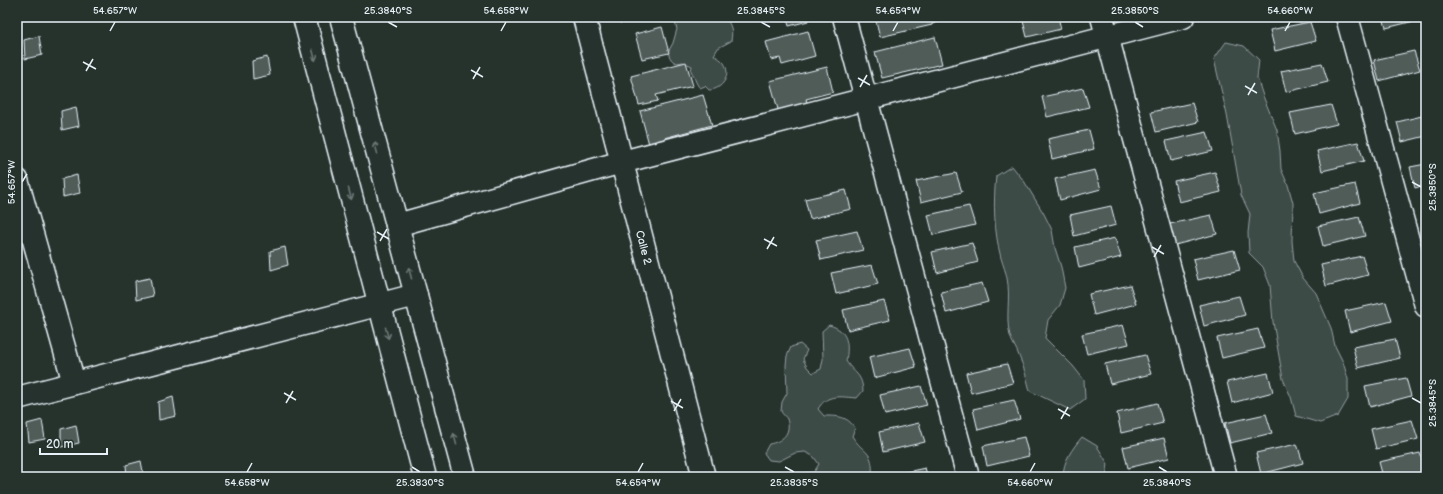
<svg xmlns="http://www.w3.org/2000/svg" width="1443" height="494" font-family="'Balsamiq Sans',sans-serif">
	<rect width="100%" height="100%" fill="#26332d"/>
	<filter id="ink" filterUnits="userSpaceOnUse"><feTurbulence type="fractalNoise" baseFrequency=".025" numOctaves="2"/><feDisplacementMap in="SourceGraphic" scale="8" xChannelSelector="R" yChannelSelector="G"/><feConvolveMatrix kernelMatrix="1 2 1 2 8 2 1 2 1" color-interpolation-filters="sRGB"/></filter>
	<g filter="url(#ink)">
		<g fill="#3e4b47" stroke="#939ea0">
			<path d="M676,17H725C731,25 733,30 731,41L718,48L714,55C717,57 722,60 724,63C732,75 722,90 709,90L705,86L700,88C695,83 695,77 691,71L692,66L683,62L677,63C671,61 670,58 668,52L673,43L677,29L674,20Z"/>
			<path d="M1226,42L1244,46L1259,60L1257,78L1263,96L1277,130L1280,151L1281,169L1288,185L1293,203L1292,241L1294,261L1303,278L1316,293L1331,328L1335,346L1343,362L1348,379V399L1338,416L1320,423L1296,416L1291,397L1283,379L1273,322L1270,285L1263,267L1249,253L1248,233L1250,214L1241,195L1227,115L1214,59Z"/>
			<path d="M1012,166L1024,181L1044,214L1052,230L1055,248L1061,267L1065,288L1060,305L1048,320L1045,338L1073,366L1084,380L1085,399L1070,410L1030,391C1027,379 1024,367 1019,356C1017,349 1012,343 1010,336C1005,317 1011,298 1007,278C1006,272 1003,265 1001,258C994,231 993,204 996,176Z"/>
			<path d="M829,325C848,330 849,344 846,361C854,374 862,373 863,391L857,398C841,397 827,393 818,409L824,416C838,416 847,416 855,428L852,436C864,455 874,449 872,477H802L805,473L814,472L819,464L813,456L805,452L795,453L779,461L769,460L764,453L769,444C781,442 792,434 787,419C786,417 782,414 781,411L782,402L787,393L786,365L787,356L791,347L800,344L807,350L803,359L807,367L813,373L821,369L823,359L822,331Z"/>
			<path d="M1082,437L1097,446L1108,464L1106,477H1063C1063,461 1072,449 1082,437Z"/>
		</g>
		<g fill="#505c59" stroke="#e8f1f8">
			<path d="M618,17H643L620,23Z"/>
			<path d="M779,17H807L808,21L789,26L787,19L780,21Z"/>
			<path d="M875,17H940L941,21L932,24V25L880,37Z"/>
			<path d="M1022,17H1058L1061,29L1027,37Z"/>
			<path d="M1383,17H1426V18L1386,28Z"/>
			<path d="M1310,22L1316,41L1275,51L1270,30Z"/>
			<path d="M662,27L669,53L642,59L635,34Z"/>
			<path d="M808,31L815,56L782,65L780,58L771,60L766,42Z"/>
			<path d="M39,36L42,55L25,59L24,40Z"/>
			<path d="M935,37L942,64L882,78L875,52Z"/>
			<path d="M1414,51L1420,70L1379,81L1374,60Z"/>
			<path d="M267,57L270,75L253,79L252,61Z"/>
			<path d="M686,62L693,86L656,95L658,101L639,105L631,76Z"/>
			<path d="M1322,63L1328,82L1286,92L1281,71Z"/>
			<path d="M827,67L833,92L806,99L808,106L779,113L770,81Z"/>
			<path d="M1083,88L1089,107L1047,117L1042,97Z"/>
			<path d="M703,95L712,125L664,138L666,144L650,148L640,111Z"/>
			<path d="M1192,103L1198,122L1156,132L1151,112Z"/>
			<path d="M1331,105L1337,124L1295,134L1290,113Z"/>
			<path d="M76,107L79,126L62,130L61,111Z"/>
			<path d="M1426,115V136L1402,142L1397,122Z"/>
			<path d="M1089,130L1094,149L1052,159L1048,139Z"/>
			<path d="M1207,132L1213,151L1171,161L1166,141Z"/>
			<path d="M1358,142L1364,161L1322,171L1317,151Z"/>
			<path d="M1426,164V185L1415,188L1410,167Z"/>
			<path d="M1095,170L1101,189L1060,200L1055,179Z"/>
			<path d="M1215,172L1221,192L1179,202L1174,181Z"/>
			<path d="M956,173L962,192L921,202L916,181Z"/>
			<path d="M77,175L80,193L63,197L62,179Z"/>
			<path d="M1355,184L1360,203L1319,214L1314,193Z"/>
			<path d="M846,190L851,209L810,219L805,199Z"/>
			<path d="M969,206L975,225L933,235L928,215Z"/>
			<path d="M1111,206L1116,225L1074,236L1070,215Z"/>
			<path d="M1211,215L1217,234L1175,245L1170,224Z"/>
			<path d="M1359,217L1365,236L1323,246L1318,226Z"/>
			<path d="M857,231L863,250L821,260L816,240Z"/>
			<path d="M1115,238L1121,257L1079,268L1075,247Z"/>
			<path d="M972,243L978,262L937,273L932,252Z"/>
			<path d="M285,247L288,265L271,270L270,251Z"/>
			<path d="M1234,250L1240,270L1198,280L1193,259Z"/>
			<path d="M1362,256L1368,275L1326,286L1321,265Z"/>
			<path d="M872,265L878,284L836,294L831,273Z"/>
			<path d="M150,278L153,296L136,300L135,281Z"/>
			<path d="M982,283L988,302L946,313L941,292Z"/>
			<path d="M1130,285L1136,304L1094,315L1089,294Z"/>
			<path d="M1239,296L1245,315L1204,326L1199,305Z"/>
			<path d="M884,301L890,320L848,330L843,310Z"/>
			<path d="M1386,302L1392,321L1350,332L1345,311Z"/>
			<path d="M1123,325L1129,344L1087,354L1082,334Z"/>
			<path d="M1258,329L1264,348L1222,358L1217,338Z"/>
			<path d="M1395,339L1400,358L1358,368L1353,347Z"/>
			<path d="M910,348L916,367L874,378L869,357Z"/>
			<path d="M1145,355L1151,374L1110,384L1105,364Z"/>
			<path d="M1007,364L1013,383L971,393L966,373Z"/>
			<path d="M1268,373L1273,392L1232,403L1227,382Z"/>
			<path d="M1406,378L1411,396L1370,407L1365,386Z"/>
			<path d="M921,386L927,405L885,415L880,395Z"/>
			<path d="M173,397L176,416L159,420L158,402Z"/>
			<path d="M1014,400L1020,419L978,430L973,409Z"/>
			<path d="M1157,403L1163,423L1121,433L1117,413Z"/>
			<path d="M1266,414L1272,433L1230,443L1225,423Z"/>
			<path d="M42,420L45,439L29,442L27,424Z"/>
			<path d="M1412,420L1418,439L1376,449L1371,429Z"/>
			<path d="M919,423L925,442L883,452L879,432Z"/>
			<path d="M76,425L79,443L61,447V429Z"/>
			<path d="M1024,437L1029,456L987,466L983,446Z"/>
			<path d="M1164,438L1169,458L1128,468L1123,447Z"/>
			<path d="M1297,444L1303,463L1261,474L1256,453Z"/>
			<path d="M1420,453L1426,472L1405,477H1383L1379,462Z"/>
			<path d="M141,461L144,477H127L126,465Z"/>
			<path d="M925,468L928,477H884Z"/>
		</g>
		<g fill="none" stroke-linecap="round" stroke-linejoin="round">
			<defs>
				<g id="minor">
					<path d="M304,17L425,477"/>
					<path d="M341,17L465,477"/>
					<path id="s1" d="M584,17L704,477"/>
					<path d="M844,17L968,477"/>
					<path d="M1102,17L1226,477"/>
					<path d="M1347,17L1426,306"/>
					<path d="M17,180L74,383"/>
					<path d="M397,225L622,162L1183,17"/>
					<path d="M17,398L416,295"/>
				</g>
			</defs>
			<use href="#minor" stroke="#e8f1f8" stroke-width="25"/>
			<use href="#minor" stroke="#26332d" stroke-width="22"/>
		</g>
		<defs><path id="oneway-shaft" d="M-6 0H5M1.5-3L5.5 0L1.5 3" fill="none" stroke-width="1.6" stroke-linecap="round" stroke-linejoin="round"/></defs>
		<g stroke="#6a7674">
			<use href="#oneway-shaft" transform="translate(314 55) rotate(75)"/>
			<use href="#oneway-shaft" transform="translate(376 148) rotate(-105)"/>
			<use href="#oneway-shaft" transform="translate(350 194) rotate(75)"/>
			<use href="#oneway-shaft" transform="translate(410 273) rotate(-105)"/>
			<use href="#oneway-shaft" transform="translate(387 333) rotate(75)"/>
			<use href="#oneway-shaft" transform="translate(455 439) rotate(-105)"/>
		</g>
	</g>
	<path fill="none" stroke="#e8f1f8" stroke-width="1.5" d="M388,22L397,27M761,22L770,27M1135,22L1143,27M110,31L115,22M501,31L506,22M893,31L898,22M1285,31L1290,22M83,62L96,69M471,70L483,77M86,71L93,59M858,78L870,85M473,79L480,67M1245,86L1257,93M860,87L867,75M1248,95L1255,83M22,182L27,174M1412,182L1421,187M377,232L389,239M764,239L777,246M380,241L387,229M1152,247L1164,254M767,249L774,237M1154,257L1161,245M284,393L296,400M1412,398L1421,403M671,401L683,408M286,403L293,391M1058,409L1070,416M674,411L681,399M1061,419L1068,407M412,467L420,472M785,467L794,472M1159,467L1167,472M247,472L252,463M638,472L643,463M1030,472L1035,463"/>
	<g text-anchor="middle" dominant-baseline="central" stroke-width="3" stroke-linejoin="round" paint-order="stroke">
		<g font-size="11" fill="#e8f1f8" stroke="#26332d">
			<text stroke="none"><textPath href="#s1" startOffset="238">Calle 2</textPath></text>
		</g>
	</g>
	<rect width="1443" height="494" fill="none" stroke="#26332d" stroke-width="44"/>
	<path d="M40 448v6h67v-6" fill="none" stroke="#e8f1f8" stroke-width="2"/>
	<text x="46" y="448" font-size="12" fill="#e8f1f8" stroke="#26332d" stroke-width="3" paint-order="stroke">20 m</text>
	<rect x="22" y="22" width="1399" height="450" fill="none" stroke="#e8f1f8" stroke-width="1.5"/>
	<g font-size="10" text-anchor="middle" fill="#e8f1f8">
		<text x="115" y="14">54.657°W</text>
		<text x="388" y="14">25.3840°S</text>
		<text x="506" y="14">54.658°W</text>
		<text x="761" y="14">25.3845°S</text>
		<text x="898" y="14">54.659°W</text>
		<text x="1135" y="14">25.3850°S</text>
		<text x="1290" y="14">54.660°W</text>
		<text transform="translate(11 182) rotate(-90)" y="4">54.657°W</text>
		<text transform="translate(1432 187) rotate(-90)" y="4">25.3850°S</text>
		<text transform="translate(1432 403) rotate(-90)" y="4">25.3845°S</text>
		<text x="247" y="486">54.658°W</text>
		<text x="420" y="486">25.3830°S</text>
		<text x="638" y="486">54.659°W</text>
		<text x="794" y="486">25.3835°S</text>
		<text x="1030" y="486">54.660°W</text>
		<text x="1167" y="486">25.3840°S</text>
	</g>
</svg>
